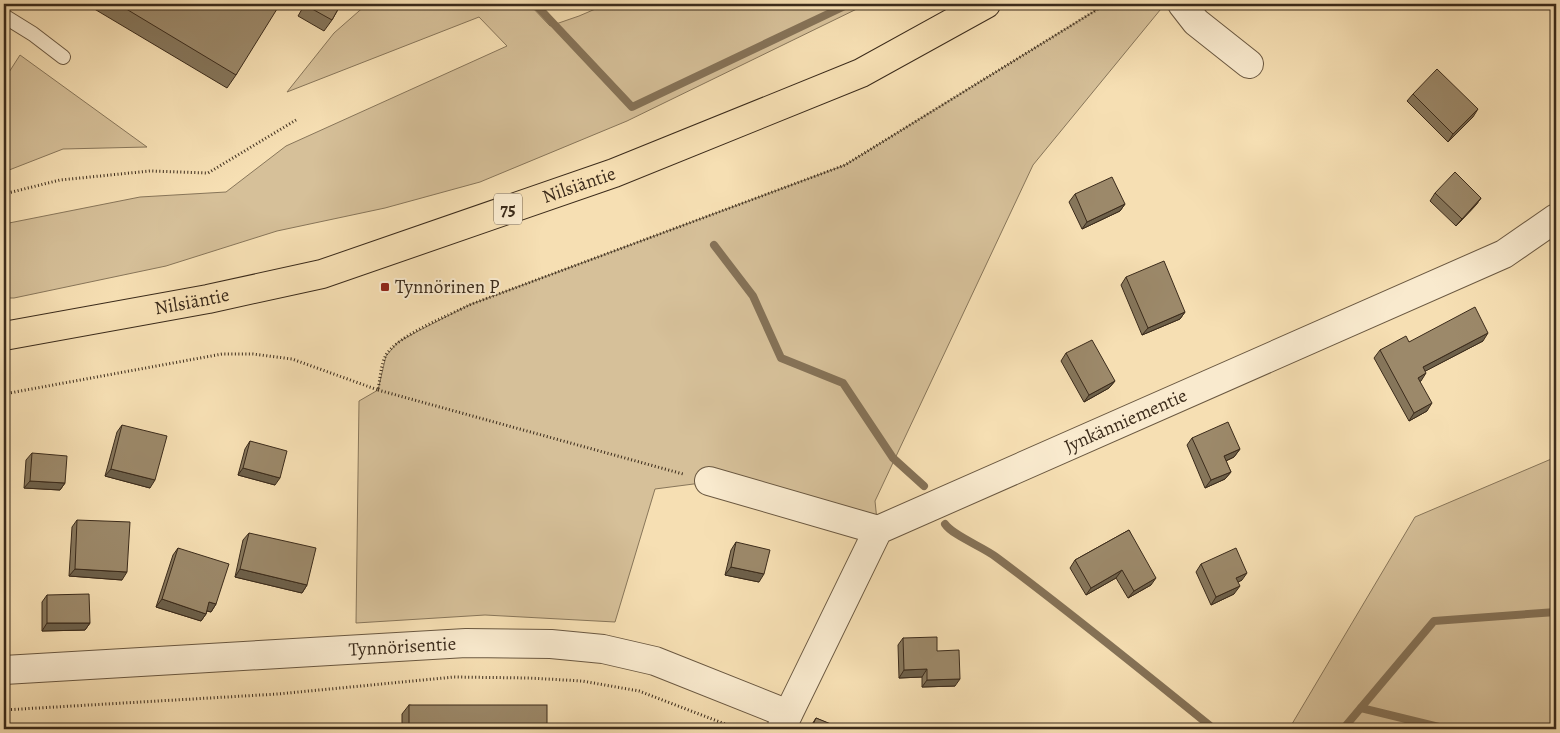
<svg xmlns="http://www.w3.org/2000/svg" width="1560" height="733" font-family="Alegreya,serif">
	<rect width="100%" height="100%" fill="#f6dfb3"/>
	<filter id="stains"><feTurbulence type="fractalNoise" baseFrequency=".004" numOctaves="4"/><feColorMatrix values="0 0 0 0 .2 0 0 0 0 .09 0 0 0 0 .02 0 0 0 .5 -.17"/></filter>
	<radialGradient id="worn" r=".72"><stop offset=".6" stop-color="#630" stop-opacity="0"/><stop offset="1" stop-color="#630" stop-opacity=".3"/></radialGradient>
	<g fill="#d6c099" stroke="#88765a">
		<path d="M367,4H529L550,26L579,16L607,4H867L627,121L480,182L385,208L277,231L166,266L14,298H4V224L140,197L226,192L286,146L507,46L479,17L287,92L334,33Z"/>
		<path d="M1106,4H1165L1033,165L875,501L878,530L709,482L655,489L615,622L485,615L356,623L359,401L378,390L386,356L398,342L418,331L469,305L845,165Z"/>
		<path d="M20,55L147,147L63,149L4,172V80Z"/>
		<path d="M1556,457V729H1289L1415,517Z"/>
	</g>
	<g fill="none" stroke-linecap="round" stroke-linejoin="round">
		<g stroke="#857257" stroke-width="8">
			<path d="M535,4L632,107L849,4"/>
			<path d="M714,245L753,296L781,358L843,383L893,458L924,486"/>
			<path d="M945,524C952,535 983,547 996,557C1070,612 1142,671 1214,729"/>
			<path d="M1361,708L1447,729"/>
			<path d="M1343,729L1434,621L1556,612"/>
		</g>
		<defs>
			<path id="lane" d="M4,16L33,34L63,57"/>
			<g id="street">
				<path d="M1182,4L1196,22L1249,64"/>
				<path d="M709,481L878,530"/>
				<path id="s1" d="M4,670L466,643L551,644L603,649L655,661L788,714"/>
				<path id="s2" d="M781,729L878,530L1504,254L1556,218"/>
			</g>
			<g id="primary">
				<path id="s3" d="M4,336L208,299L322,274L614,173L861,73L986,4"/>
			</g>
		</defs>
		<use href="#lane" stroke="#6a5841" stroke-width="16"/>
		<use href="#street" stroke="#6a5841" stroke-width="30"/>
		<use href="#primary" stroke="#3b2b1b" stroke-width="30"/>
		<g stroke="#3b2b1b" stroke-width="3" stroke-dasharray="1 2.5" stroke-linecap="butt">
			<path d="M4,194L60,180L150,171L208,173L296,120"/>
			<path d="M378,390L683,474"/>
			<path d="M4,394L222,354H253L292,359L378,390C380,379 381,364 386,355C398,335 448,316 469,305L845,165L1106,4"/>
			<path d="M4,710L278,694L454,677L529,678L582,681L639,691L738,729"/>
		</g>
		<use href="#lane" stroke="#f9eace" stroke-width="14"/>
		<use href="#street" stroke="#f9eace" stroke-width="28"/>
		<use href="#primary" stroke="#f6dfb3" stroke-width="28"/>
	</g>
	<g fill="#86765b" stroke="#3b2b1b">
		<path d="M86,4H268L236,75L227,88Z"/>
		<path d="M305,4H341L332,20L324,31L298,16Z"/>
		<path d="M1413,94L1473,117L1448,142L1407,101Z"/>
		<path d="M1435,193L1481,198L1476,205L1456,226L1430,201Z"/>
		<path d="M1075,194L1125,204L1120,211L1082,229L1069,202Z"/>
		<path d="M1126,277L1185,312L1180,319L1142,335L1121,285Z"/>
		<path d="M1483,341L1425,371L1420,381L1427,411L1409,421L1374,358L1380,350L1409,342Z"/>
		<path d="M1066,353L1115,381L1109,388L1084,402L1061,361Z"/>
		<path d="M122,425L150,488L105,476L117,432Z"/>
		<path d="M1192,438L1240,449L1234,457L1226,461L1231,472L1225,479L1205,488L1187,445Z"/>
		<path d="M250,441L275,485L238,475L245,449Z"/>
		<path d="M32,453L65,483L60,490L24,488L26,460Z"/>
		<path d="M77,520L122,580L69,576L72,527Z"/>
		<path d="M1129,530L1151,585L1128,598L1116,578L1086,595L1070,568L1075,560Z"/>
		<path d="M249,533L307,585L302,593L235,577L243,540Z"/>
		<path d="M736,542L759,582L725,575L731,550Z"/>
		<path d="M178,548L216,604L211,612L207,611L206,614L201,621L156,607L173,555Z"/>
		<path d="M1201,564L1242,580L1238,582L1234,594L1211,605L1196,572Z"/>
		<path d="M47,595L90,623L85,630L42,631V602Z"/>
		<path d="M903,638L937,651L955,686L922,687V677L899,678L898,645Z"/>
		<path d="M409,705L547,729H402V714Z"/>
		<path d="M816,718L841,729H809Z"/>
	</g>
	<g fill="#6d604a" stroke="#3b2b1b">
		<path d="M1478,109L1473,117L1448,142L1453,134Z"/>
		<path d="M1481,198L1476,205L1456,226L1462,219Z"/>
		<path d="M1125,204L1120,211L1082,229L1087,222Z"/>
		<path d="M1185,312L1180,319L1142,335L1148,328Z"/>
		<path d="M1488,333L1483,341L1418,375L1423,367Z"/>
		<path d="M1426,373L1421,381L1413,385L1418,378Z"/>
		<path d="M1115,381L1109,388L1084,402L1089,395Z"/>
		<path d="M1432,403L1427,411L1409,421L1414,413Z"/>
		<path d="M1240,449L1234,457L1219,464L1224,456Z"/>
		<path d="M243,468L280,478L275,485L238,475Z"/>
		<path d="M111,469L155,480L150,488L105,476Z"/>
		<path d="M1231,472L1225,479L1205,488L1211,480Z"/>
		<path d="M30,481L65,483L60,490L24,488Z"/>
		<path d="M731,567L764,574L759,582L725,575Z"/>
		<path d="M75,569L127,572L122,580L69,576Z"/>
		<path d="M240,569L307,585L302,593L235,577Z"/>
		<path d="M1122,570L1116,578L1086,595L1091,588Z"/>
		<path d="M1247,573L1242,580L1231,586L1236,578Z"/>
		<path d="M1156,578L1151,585L1128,598L1134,591Z"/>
		<path d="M1240,586L1234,594L1211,605L1216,597Z"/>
		<path d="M162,599L206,614L201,621L156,607Z"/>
		<path d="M209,602L216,604L211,612L204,610Z"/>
		<path d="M47,623H90L85,630L42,631Z"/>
		<path d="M927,669L922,677L899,678L904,670Z"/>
		<path d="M960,679L955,686L922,687L927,680Z"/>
	</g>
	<g fill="#9c896a" stroke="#3b2b1b">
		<path d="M118,4H268L277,9L236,75Z"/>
		<path d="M306,4H341L332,20L305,5Z"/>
		<path d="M1437,69L1478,109L1453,134L1413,94Z"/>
		<path d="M1455,172L1481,198L1462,219L1435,193Z"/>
		<path d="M1112,177L1125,204L1087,222L1075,194Z"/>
		<path d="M1164,261L1185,312L1148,328L1126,277Z"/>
		<path d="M1475,307L1488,333L1423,367L1426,373L1418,378L1432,403L1414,413L1380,350L1406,336L1409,342Z"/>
		<path d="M1092,340L1115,381L1089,395L1066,353Z"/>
		<path d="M1228,422L1240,449L1224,456L1231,472L1211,480L1192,438Z"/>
		<path d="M122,425L167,436L155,480L111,469Z"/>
		<path d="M250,441L287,451L280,478L243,468Z"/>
		<path d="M32,453L67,456L65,483L30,481Z"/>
		<path d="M77,520L130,522L127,572L75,569Z"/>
		<path d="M1129,530L1156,578L1134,591L1122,570L1091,588L1075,560Z"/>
		<path d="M249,533L316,548L307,585L240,569Z"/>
		<path d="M736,542L770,550L764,574L731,567Z"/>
		<path d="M178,548L229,564L216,604L209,602L206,614L162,599Z"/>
		<path d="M1236,548L1247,573L1236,578L1240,586L1216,597L1201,564Z"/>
		<path d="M89,594L90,623H47V595Z"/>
		<path d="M937,637V651L959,650L960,679L927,680V669L904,670L903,638Z"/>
		<rect x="409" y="705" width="138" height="24"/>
		<path d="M816,718L841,728V729H811Z"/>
		<path d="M174,724V729H106L105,725Z"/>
	</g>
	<rect fill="#8f2418" stroke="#f9eace" stroke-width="2" x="380" y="282" width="10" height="10" rx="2.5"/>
	<g text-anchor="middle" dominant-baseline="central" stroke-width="4" stroke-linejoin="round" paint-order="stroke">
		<rect fill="#f9eace" stroke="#746451" stroke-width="1" x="494" y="193.5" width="28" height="31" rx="4"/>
		<g font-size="18" font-weight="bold" fill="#3b2b1b">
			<text x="508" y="209">75</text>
		</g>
		<g font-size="19" fill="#3b2b1b" stroke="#f9eace">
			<text stroke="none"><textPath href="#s3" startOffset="596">Nilsiäntie</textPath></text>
			<text stroke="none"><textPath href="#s3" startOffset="191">Nilsiäntie</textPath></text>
			<text stroke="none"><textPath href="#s2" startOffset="492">Jynkänniementie</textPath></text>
			<text stroke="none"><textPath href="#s1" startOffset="399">Tynnörisentie</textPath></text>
		</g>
		<g font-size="19" fill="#3b2b1b" stroke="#f9eace" text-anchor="start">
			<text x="395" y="287">Tynnörinen P</text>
		</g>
	</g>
	<rect width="1560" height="733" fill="none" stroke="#f6dfb3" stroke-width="20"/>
	<rect x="5" y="5" width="1550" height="723" fill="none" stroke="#3b2b1b" stroke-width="2.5"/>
	<rect x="10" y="10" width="1540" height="713" fill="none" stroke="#3b2b1b"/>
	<rect width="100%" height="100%" filter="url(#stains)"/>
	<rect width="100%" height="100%" fill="url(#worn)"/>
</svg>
